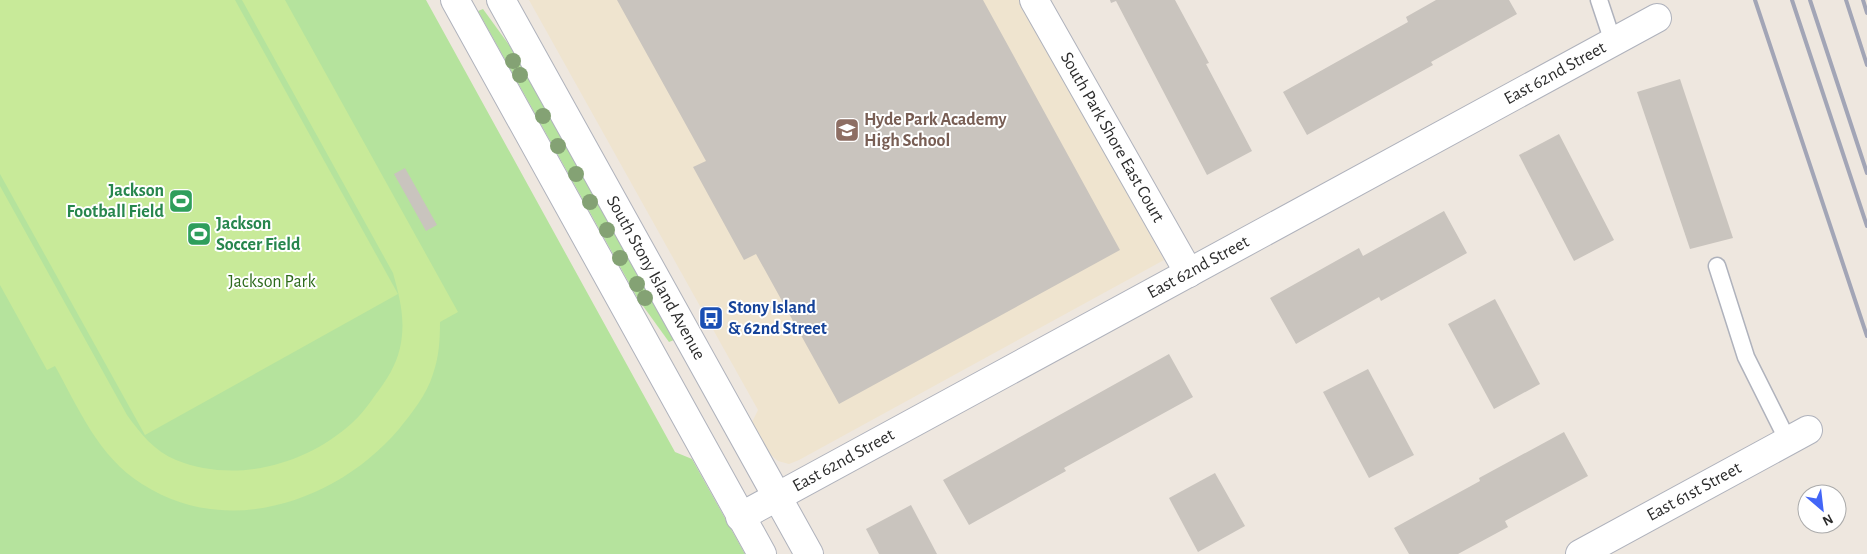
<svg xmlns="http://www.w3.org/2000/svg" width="1867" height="554" font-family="'Alegreya Sans',sans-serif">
	<rect width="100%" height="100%" fill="#eee7df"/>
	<path fill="#efe4cf" d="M529,0H1020L1164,260L799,460L789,464L778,461L771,455L752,422L758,410Z"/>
	<g fill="#b5e39d">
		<path d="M0,0H426L675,452L692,459L745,554H0Z"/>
		<path d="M483,9L517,56L674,340L669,342L638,299L478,11Z"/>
	</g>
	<g fill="#c8ea99">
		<path d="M0,0H235L398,294L145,435L0,174Z"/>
		<path d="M242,0H285L458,312L440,322C440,340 439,357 433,374C427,394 412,413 399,429C337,502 227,539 142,484C98,456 79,409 55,366L47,370L0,285V186L127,415C140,433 154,451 176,460C235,484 306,465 352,423C361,415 369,404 376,394C387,380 396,365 400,348C406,321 400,298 393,273Z"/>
	</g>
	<g fill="#c9c4be">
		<path d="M617,0H983L1120,250L839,404L756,254L744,260L693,167L706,161Z"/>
		<path d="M1110,0H1175L1209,63L1206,64L1252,151L1207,175L1116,1L1111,3Z"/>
		<path d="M1436,0H1509L1517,14L1431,62L1433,65L1307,135L1283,92L1408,22L1406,17Z"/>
		<path d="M1680,79L1733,238L1690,249L1637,92Z"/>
		<path d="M1559,134L1614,240L1574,261L1519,155Z"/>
		<path d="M405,168L437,225L426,231L394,174Z"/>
		<path d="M1444,211L1467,253L1381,301L1379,297L1296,344L1270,298L1359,248L1363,256Z"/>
		<path d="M1495,299L1540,384L1494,409L1448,324Z"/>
		<path d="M1169,354L1193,397L1064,468L1066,471L969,525L943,480Z"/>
		<path d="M1368,369L1414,455L1369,478L1323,392Z"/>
		<path d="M1564,432L1588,476L1505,521L1508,527L1458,554H1409L1394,528L1480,481L1479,478Z"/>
		<path d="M1215,473L1245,526L1198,552L1169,498Z"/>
		<path d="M911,505L937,554H879L866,529Z"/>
	</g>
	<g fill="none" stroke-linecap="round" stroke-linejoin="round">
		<defs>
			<g id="lane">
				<path d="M1599,0L1613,42"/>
				<path d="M1717,266L1746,357L1788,441"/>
			</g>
			<g id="street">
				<path id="s1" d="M1034,0L1189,273"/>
				<path id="s2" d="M740,517L1657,18"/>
				<path id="s3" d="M1580,554L1808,430"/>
			</g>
			<g id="secondary">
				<path d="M455,0L762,554"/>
				<path id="s4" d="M501,0L809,554"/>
			</g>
		</defs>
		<use href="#lane" stroke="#afb2bc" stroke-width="19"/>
		<use href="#street" stroke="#afb2bc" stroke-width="30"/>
		<use href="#secondary" stroke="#afb2bc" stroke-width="30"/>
		<use href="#lane" stroke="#fff" stroke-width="16"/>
		<use href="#street" stroke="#fff" stroke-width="28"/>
		<use href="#secondary" stroke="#fff" stroke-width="28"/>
		<g stroke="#a2a5b6" stroke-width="4">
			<path d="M1755,0L1867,336"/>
			<path d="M1792,0L1867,226"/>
			<path d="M1810,0L1867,173"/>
			<path d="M1846,0L1867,65"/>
			<path d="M1863,0L1867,13"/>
		</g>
	</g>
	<g fill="#84a274">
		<circle cx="513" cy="61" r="8"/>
		<circle cx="520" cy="75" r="8"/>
		<circle cx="543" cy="116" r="8"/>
		<circle cx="558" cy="146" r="8"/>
		<circle cx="576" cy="174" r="8"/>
		<circle cx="590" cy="202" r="8"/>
		<circle cx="607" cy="230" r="8"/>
		<circle cx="620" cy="258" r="8"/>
		<circle cx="637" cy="284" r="8"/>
		<circle cx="645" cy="298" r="8"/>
	</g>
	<defs>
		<symbol id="school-square" viewBox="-11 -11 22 22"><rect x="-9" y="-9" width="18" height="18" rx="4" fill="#8d6e63" stroke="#fff"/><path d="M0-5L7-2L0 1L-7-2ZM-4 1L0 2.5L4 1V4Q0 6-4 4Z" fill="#fff"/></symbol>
		<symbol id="stadium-square" viewBox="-11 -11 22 22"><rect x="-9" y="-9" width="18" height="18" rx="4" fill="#2e9e5b" stroke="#fff"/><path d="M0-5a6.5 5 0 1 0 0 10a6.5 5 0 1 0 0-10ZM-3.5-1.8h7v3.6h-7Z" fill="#fff"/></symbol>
		<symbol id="bus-square" viewBox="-11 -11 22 22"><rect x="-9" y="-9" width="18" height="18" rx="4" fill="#1a4fb4" stroke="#fff"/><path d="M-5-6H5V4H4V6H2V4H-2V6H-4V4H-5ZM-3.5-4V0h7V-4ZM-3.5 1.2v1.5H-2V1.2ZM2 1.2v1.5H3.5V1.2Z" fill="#fff"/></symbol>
	</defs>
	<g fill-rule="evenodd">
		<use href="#school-square" x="833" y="116" width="28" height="28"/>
		<use href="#stadium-square" x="167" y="187" width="28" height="28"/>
		<use href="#stadium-square" x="185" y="220" width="28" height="28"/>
		<use href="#bus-square" x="697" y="304" width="28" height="28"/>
	</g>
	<g text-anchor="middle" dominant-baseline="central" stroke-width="4" stroke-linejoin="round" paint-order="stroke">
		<g font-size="18" fill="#2c2c2c" stroke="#fff">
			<text stroke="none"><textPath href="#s2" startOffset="928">East 62nd Street</textPath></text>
			<text stroke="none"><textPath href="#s1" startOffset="158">South Park Shore East Court</textPath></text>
			<text stroke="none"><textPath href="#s2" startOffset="522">East 62nd Street</textPath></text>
			<text stroke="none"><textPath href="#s4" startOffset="318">South Stony Island Avenue</textPath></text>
			<text stroke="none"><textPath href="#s2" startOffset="118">East 62nd Street</textPath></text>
			<text stroke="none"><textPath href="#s3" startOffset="130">East 61st Street</textPath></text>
		</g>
		<g font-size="18" font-weight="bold" fill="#785e54" stroke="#fff" text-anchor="start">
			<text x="864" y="120">Hyde Park Academy<tspan x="864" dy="21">High School</tspan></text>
		</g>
		<g font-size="18" font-weight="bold" fill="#27864d" stroke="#fff" text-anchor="end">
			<text x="164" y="191">Jackson<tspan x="164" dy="21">Football Field</tspan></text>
			<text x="216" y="224" text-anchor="start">Jackson<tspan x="216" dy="21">Soccer Field</tspan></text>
		</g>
		<g font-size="18" fill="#2d6a1c" stroke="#fff">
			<text x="272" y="282">Jackson Park</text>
		</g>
		<g font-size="18" font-weight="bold" fill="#164399" stroke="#fff" text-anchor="start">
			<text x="728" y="308">Stony Island<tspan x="728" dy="21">&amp; 62nd Street</tspan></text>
		</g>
	</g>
	<g transform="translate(1822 509) rotate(152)"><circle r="24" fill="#ffffff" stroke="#ababab"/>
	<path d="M0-4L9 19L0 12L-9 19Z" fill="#4366f7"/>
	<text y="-8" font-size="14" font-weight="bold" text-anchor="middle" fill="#2c2c2c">N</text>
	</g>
</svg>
